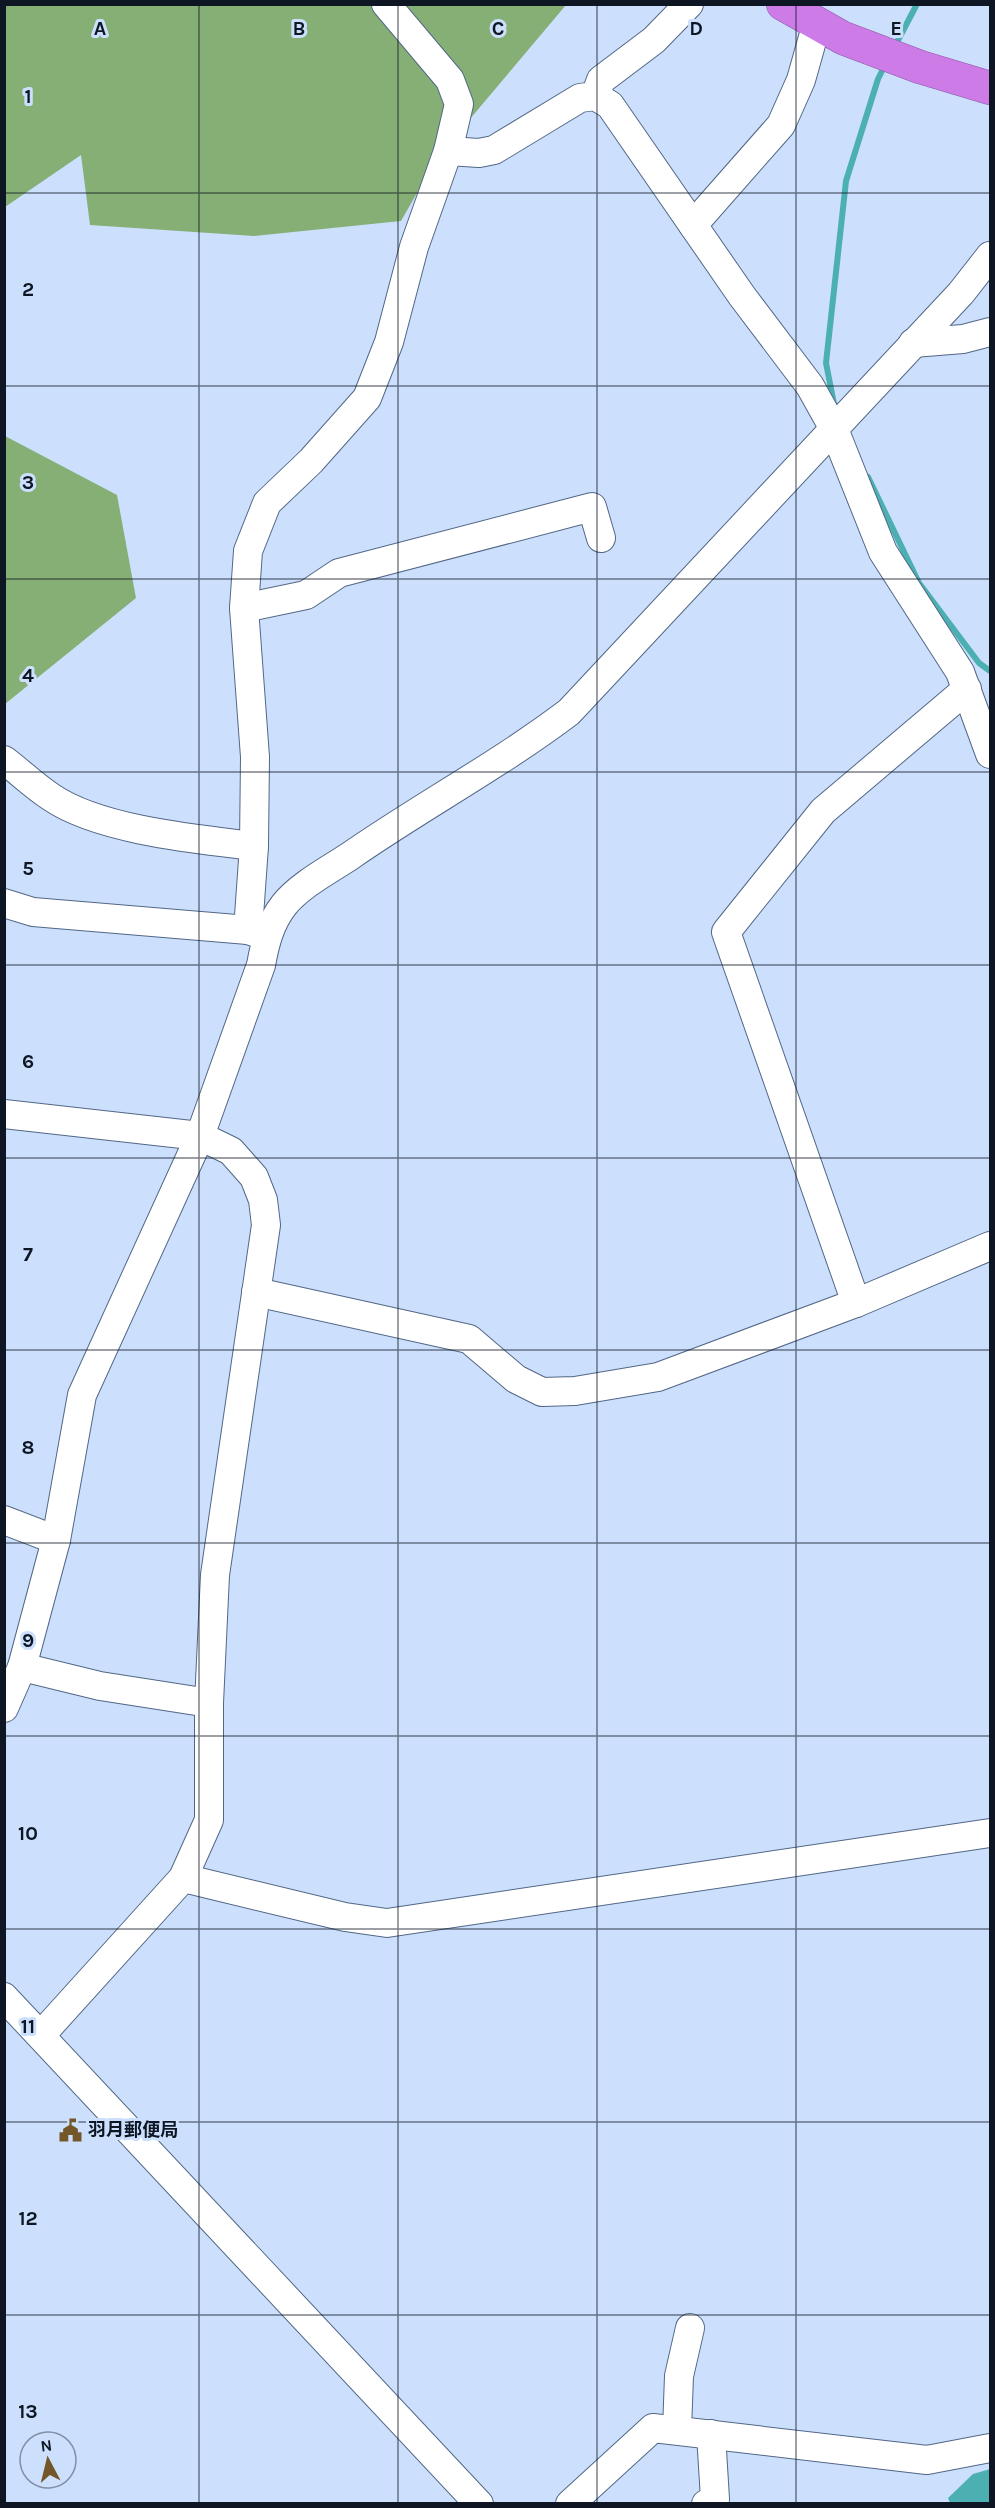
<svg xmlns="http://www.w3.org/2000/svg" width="995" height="2508" font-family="Karla,'Noto Sans JP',sans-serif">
	<rect width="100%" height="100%" fill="#cce0fd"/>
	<g fill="#86af76">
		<path d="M5,5H566L437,158L401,221L254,236L90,225L81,155L5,207Z"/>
		<path d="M5,436L117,495L136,598L5,704Z"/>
	</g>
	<path fill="#4cb0b2" d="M990,2469V2503H950L948,2498L973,2474Z"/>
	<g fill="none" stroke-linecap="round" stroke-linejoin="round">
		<g stroke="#4cb0b2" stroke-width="6">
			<path d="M895,46L917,4"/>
			<path d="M834,404L826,363L846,181L878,79L886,63"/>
			<path d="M868,477L919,583L979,663L990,671"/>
		</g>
		<defs>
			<g id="minor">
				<path d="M595,96L601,80L654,40L689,4"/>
				<path d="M448,151L479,153L494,150L580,98L595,96L610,105L742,296L810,386L834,429L883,552L960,672L990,754"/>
				<path d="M693,225L781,125L801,80L817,23"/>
				<path d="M913,343L963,339L990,332"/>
				<path d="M244,608L306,595L339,573L592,507L601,538"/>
				<path d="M967,689L823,811L726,932L856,1303L990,1246"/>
				<path d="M4,760C20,772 34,786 51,797C99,830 196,839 254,846"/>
				<path d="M4,903L33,912L248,930L266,936"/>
				<path d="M248,930L254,846L255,757L244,608L248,551L267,503L311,461L367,398L389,342L414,247L448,151L459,104L450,80L386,4"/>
				<path d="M4,1114L200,1136L231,1151L254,1177L263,1200L266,1225L215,1575L209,1703V1820L183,1878L345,1917L387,1923L990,1833"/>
				<path d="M256,1292L469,1339L516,1379L542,1392L575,1391L658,1377L856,1303"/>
				<path d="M4,1520L56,1540"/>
				<path d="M22,1667L100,1686L209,1703"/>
				<path d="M4,1708L22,1667L56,1540L82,1395L200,1136L261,965C265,943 270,923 284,905C300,885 329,870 350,856C422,806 499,765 569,712L961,293L990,256"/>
				<path d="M4,1997L479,2504"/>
				<path d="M41,2035L183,1878"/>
				<path d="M677,2430L679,2376L690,2328"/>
				<path d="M570,2504L653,2428L927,2460L990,2448"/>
				<path d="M706,2504L715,2499L711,2434"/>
			</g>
			<path id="highway" d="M783,4L843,38L920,67L990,88"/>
		</defs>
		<use href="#minor" stroke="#526786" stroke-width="30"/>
		<use href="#highway" stroke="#8a58a2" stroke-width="34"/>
		<use href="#minor" stroke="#fff" stroke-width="28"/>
		<use href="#highway" stroke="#cc7be7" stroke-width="33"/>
	</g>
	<path fill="none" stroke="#0e1623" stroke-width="1.5" stroke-opacity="0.55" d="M199,4V2504M398,4V2504M597,4V2504M796,4V2504M4,193H990M4,386H990M4,579H990M4,772H990M4,965H990M4,1158H990M4,1350H990M4,1543H990M4,1736H990M4,1929H990M4,2122H990M4,2315H990"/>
	<defs>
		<symbol id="civic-bare" viewBox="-9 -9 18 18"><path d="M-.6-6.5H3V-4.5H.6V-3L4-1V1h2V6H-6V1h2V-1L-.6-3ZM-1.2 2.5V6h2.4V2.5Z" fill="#73572a" stroke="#cce0fd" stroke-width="2.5" paint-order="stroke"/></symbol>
	</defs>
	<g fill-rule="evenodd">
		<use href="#civic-bare" x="54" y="2114" width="33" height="33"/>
	</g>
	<g text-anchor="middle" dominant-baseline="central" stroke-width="6" stroke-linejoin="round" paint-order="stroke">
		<g font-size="18" font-weight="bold" fill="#0e1623" stroke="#cce0fd" text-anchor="start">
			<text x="88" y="2130">羽月郵便局</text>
		</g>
	</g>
	<g font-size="20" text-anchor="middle" font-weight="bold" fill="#0e1623" stroke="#cce0fd" stroke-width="6" stroke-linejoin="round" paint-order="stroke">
		<text x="100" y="35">A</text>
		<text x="299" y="35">B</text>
		<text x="498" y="35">C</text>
		<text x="696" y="35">D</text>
		<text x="896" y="35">E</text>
		<text x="28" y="103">1</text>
		<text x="28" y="296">2</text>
		<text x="28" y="489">3</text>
		<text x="28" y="682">4</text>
		<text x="28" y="875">5</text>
		<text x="28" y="1068">6</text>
		<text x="28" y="1261">7</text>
		<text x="28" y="1454">8</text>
		<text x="28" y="1647">9</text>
		<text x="28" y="1840">10</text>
		<text x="28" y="2033">11</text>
		<text x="28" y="2225">12</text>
		<text x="28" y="2418">13</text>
	</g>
	<rect width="995" height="2508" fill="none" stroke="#0e1623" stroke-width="12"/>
	<g transform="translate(48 2460) rotate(353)"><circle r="28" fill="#cce0fd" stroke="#808fa6" stroke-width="1.5"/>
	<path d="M0-4.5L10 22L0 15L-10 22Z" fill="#73572a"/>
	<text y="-9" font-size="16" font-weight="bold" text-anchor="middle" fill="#0e1623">N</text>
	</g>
</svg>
